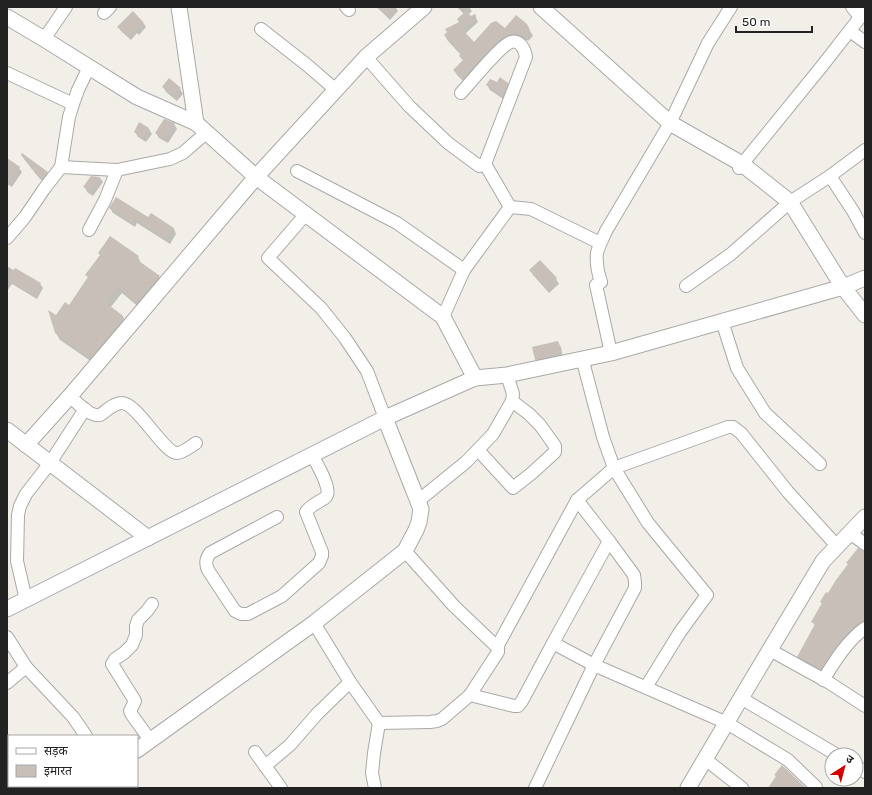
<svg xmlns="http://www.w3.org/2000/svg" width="872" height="795" font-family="Rubik,'Noto Sans Devanagari',sans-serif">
	<rect width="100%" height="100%" fill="#f2efe9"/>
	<g fill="#0003">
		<path d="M377,7H396V8L398,11L390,20Z"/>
		<path d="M457,7H469L472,11L468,15L471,18L475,15L478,22L465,34L474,44L505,29L526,24L533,36L528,41L527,40L525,41L520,39L466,84L457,75L454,70L463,61L460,56L461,55L448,41L445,36L460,23L464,14Z"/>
		<path d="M133,13L144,24L146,27L139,35L137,33L131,40L121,31L118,27Z"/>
		<path d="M507,83L510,88L506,101L490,90L487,85Z"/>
		<path d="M163,87L180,89L183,94L177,101L166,92Z"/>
		<path d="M140,124L149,129L152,134L146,142L138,137L135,132Z"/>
		<path d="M174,124L177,129L168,143L159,138L156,133Z"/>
		<path d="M22,155L47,172L50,177L45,183L40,179L25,160Z"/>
		<path d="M7,159L19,168L22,172L12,187L7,184Z"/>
		<path d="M92,177L100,178L103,182L93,196L87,192L85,187Z"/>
		<path d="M110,208L149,219L151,215L174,229L176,234L170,244L137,223L135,227L113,213Z"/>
		<path d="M138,257L141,263L159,277L163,283L141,309L122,293L110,308L122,316L127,325L95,364L60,340L56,333V317L69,306L88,278L87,275Z"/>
		<path d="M540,261L556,279L559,284L549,293L533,275L530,270Z"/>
		<path d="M7,266L15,271L16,269L40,284L43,288L37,299L12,284L7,291Z"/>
		<path d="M558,342L561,347L563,359L539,364L536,359Z"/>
		<path d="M865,552V626L824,674L801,661L799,657L815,626L813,622L822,604L821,602Z"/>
	</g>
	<g fill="#c7bfb8">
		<path d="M376,7H395L387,16Z"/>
		<path d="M133,11L144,23L136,31L134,30L129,37L117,27Z"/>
		<path d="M466,11L471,16L475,14L476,16L462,29L474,42L491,23L496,21L505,28L516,15L527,24L530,30L525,37L523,35L522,36L516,34L514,33L512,34L508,35L502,39L488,52L463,79L453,70L463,60L459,56L461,53L444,35L447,32L445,29L459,22L457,19Z"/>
		<path d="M500,77L508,83L503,96L486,85L490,79L497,82Z"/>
		<path d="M169,78L181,88L174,96L162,87Z"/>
		<path d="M164,119L175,123L165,139L155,133Z"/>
		<path d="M139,122L149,128L143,138L134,132Z"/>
		<path d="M22,153L48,172L42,179L36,174L21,155Z"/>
		<path d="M7,158L20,167L7,185Z"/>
		<path d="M91,176L100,177L90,191L83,187Z"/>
		<path d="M116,197L148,217L151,213L174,228L167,240L134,219L132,223L109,208Z"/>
		<path d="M110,236L139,256L136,259L160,276L149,290L146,289L141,297V298L137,303L118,287L106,303L122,315L124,318L91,358L55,333L48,310L56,315L65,302L69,305L88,277L85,275L100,255L98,253Z"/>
		<path d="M540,260L557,278L546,288L529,270Z"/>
		<path d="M15,268L41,283L34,295L8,280Z"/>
		<path d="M558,341L561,354L535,360L532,347Z"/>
		<path d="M858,548L861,550L865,551V620L860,622L847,634L836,647L821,669L797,657L815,624L811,622L822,603L820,602L826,592L828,593L836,580L848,564L846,563Z"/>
		<path d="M782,765L783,766L806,788H768L776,776L774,775Z"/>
	</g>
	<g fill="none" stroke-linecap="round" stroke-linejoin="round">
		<defs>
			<g id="minor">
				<path d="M346,7L349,10"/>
				<path d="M852,7L860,17"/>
				<path d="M104,13L110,7"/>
				<path d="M261,29L307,65L336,90"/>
				<path d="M850,31L865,42"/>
				<path d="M44,39L66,7"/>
				<path d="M366,57L409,106L448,143L479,166L485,164L510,207"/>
				<path d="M7,73L73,104"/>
				<path d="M461,93C470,83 501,45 511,42C520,39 525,50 526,57L485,164"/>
				<path d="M61,167L117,170L170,159L183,153L207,132"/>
				<path d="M739,168L822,66L865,11"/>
				<path d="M297,171L397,223L464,270"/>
				<path d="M830,176L853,211L865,233"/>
				<path d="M510,207L531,209L600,243"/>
				<path d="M306,214L268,258L321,308L345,338L367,371L385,418"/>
				<path d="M89,230L105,200L117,170"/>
				<path d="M7,238L25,217L44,189L61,167L69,117L73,104L78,90L89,67"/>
				<path d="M686,286L731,254L790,202L830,176L865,150"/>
				<path d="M443,317L464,270L510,207"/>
				<path d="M722,321L737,368L765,413L820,464"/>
				<path d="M611,353L596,285L601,282C598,273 596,262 597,253C599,245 603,238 606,231L670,123L708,43L731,7"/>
				<path d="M582,358L603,437L614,468L648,523L707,595L680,632L646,687"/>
				<path d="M70,396C77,403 90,417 100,415C106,411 114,403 122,403C137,403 164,453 177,453C183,453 191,446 196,443"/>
				<path d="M478,450L513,488L532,473L555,452V446L540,425L529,414L512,401"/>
				<path d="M418,501L466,462L493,434L512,401L513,394L507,375"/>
				<path d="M277,517L210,553C206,559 205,563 208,570L235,611L241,614H248L282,596L319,563L322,556V552L306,512C309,507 315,504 320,501C323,499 326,498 327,495C331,488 316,462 312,455"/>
				<path d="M850,533L865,544"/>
				<path d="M405,551L454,606L497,647L498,649V652L470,695"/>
				<path d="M26,600L17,561L18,515L20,506L26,494L50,463L85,409"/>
				<path d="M314,623L350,682L379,723L374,753L372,773L375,788"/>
				<path d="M7,637L26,667L73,717L86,736"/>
				<path d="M497,647L577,500"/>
				<path d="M770,650L828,682L865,706"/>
				<path d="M823,680C835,661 847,641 865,628"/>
				<path d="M7,683L26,667"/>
				<path d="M741,698L837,755"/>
				<path d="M379,723L430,722L437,721L442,719L470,695L514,706H518L522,701L553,643"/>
				<path d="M150,740L132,715L130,711L135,701L112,664L115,659L124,653L132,645L136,635V626L138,620L147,611L152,604"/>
				<path d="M255,752L281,788"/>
				<path d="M705,759L742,788"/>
				<path d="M265,766L290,745L317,714L350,682"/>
				<path d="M856,766L865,772"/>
				<path d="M816,787L788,760L727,723L594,665L553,643L609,541L577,500L614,468L728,427H733L741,433L788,492L837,546"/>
				<path d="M535,788L594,665L635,588V582L634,575L609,541"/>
			</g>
			<g id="tertiary">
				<path d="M179,7L196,123L256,177L366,57L424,7"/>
				<path d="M541,7L670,123L742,164L790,202L843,287L865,315"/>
				<path d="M7,17L44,39L137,97L196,123"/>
				<path d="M7,430L148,538"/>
				<path d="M26,445L70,396L256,177L443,317L475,378"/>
				<path d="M7,609L385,418L475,378L507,375L611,353L843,287L865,278"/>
				<path d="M137,750L314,623L405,551L416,530L419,522L421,509L385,418"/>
				<path d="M93,786L94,788"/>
				<path d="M76,788L80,786"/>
				<path d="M688,788L741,698L823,561L865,517"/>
			</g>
		</defs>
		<use href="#minor" stroke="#a9a9a9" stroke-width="14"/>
		<use href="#tertiary" stroke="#a9a9a9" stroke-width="17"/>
		<use href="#minor" stroke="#fff" stroke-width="12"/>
		<use href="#tertiary" stroke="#fff" stroke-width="15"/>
	</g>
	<rect width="872" height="795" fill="none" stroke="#222222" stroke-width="16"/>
	<rect x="8" y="735" width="130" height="52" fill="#ffffff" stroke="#a7a7a7"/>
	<rect x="16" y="748" width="20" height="6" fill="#ffffff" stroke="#a7a7a7"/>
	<text x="44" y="755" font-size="12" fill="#222222">सड़क</text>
	<rect x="16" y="765" width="20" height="12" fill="#c7bfb8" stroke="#a7a7a7"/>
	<text x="44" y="775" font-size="12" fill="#222222">इमारत</text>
	<g transform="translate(844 767) rotate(36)"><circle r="19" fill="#ffffff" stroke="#a7a7a7"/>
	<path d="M0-3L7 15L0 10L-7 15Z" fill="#d40000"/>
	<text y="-6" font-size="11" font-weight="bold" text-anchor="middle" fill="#222222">उ</text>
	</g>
	<path d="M736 26v6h76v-6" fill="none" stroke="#222222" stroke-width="2"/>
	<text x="742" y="26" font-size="12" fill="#222222" stroke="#ffffff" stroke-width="3" paint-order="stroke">50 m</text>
</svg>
